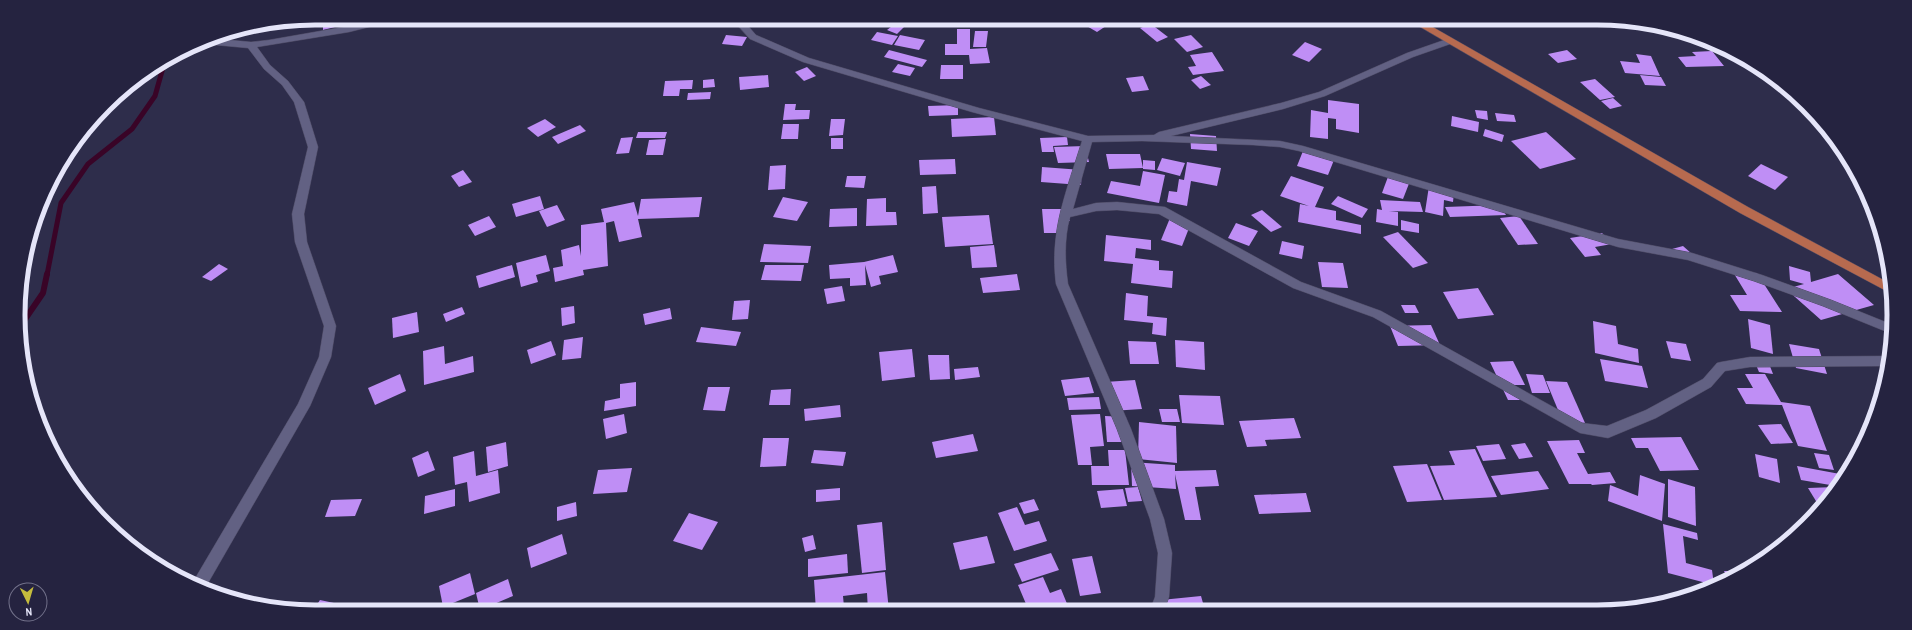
<svg xmlns="http://www.w3.org/2000/svg" width="1912" height="630" font-family="'Archivo Narrow',sans-serif">
	<rect width="100%" height="100%" fill="#2e2d4b"/>
	<g fill="none" stroke-linecap="round" stroke-linejoin="round">
		<path stroke="#390427" stroke-width="5" d="M47,275L61,203L88,164L132,129L155,96L164,64"/>
		<path stroke="#390427" stroke-width="6" d="M19,328L43,293L47,274"/>
	</g>
	<g fill="#bf8ef5">
		<path d="M346,18L347,24L323,30V24Z"/>
		<path d="M882,18H893L890,22L880,20Z"/>
		<path d="M1096,18H1118L1097,32L1085,25Z"/>
		<path d="M1516,18H1540L1541,19L1524,24Z"/>
		<path d="M896,23L905,26L897,34L887,30Z"/>
		<path d="M1151,24L1168,37L1157,42L1140,28Z"/>
		<path d="M957,29H970V49L987,48L990,63L970,64L969,55H945V44H957Z"/>
		<path d="M975,31H988L986,47H973Z"/>
		<path d="M877,32L898,36L892,45L871,40Z"/>
		<path d="M726,35L747,37L742,46L722,44Z"/>
		<path d="M900,35L925,40L919,50L894,45Z"/>
		<path d="M1191,35L1203,47L1187,52L1174,39Z"/>
		<path d="M1305,42L1322,49L1309,62L1292,55Z"/>
		<path d="M1715,43L1723,47L1732,52L1720,51Z"/>
		<path d="M889,50L927,60L922,67L884,57Z"/>
		<path d="M1567,50L1577,59L1558,63L1548,54Z"/>
		<path d="M1712,51L1724,66L1686,67L1678,57L1696,56L1692,52Z"/>
		<path d="M1212,52L1224,71L1193,75L1188,67L1196,66L1190,55Z"/>
		<path d="M1636,54L1651,56L1660,76L1625,73L1620,61L1640,63Z"/>
		<path d="M898,64L915,68L910,76L892,72Z"/>
		<path d="M941,65H963V79H940Z"/>
		<path d="M807,67L816,76L804,81L795,72Z"/>
		<path d="M768,75L769,87L740,90L739,77Z"/>
		<path d="M1640,75L1661,77L1666,86L1645,85Z"/>
		<path d="M1143,76L1149,90L1132,92L1126,78Z"/>
		<path d="M1201,76L1211,85L1200,89L1191,80Z"/>
		<path d="M714,79L715,87L703,88V80Z"/>
		<path d="M1595,79L1615,97L1600,100L1580,82Z"/>
		<path d="M693,80L692,89H680L679,96H663L665,81Z"/>
		<path d="M711,92L710,99L687,100L688,93Z"/>
		<path d="M1613,98L1622,106L1610,109L1601,101Z"/>
		<path d="M1328,100L1359,104V133L1336,129V119L1328,118V139L1310,137L1311,110L1328,113Z"/>
		<path d="M785,104H796L795,110H810L809,119L783,120Z"/>
		<path d="M958,105V115L929,116L928,106Z"/>
		<path d="M1475,110L1487,111L1488,120L1477,118Z"/>
		<path d="M1495,113L1514,115L1516,122L1497,121Z"/>
		<path d="M1452,116L1479,122L1478,132L1451,126Z"/>
		<path d="M994,117L996,135L952,137L951,119Z"/>
		<path d="M545,119L556,127L538,137L527,128Z"/>
		<path d="M831,119H845L843,135L829,136Z"/>
		<path d="M783,124H799L798,139H781Z"/>
		<path d="M580,125L586,131L558,144L552,137Z"/>
		<path d="M1485,129L1504,135L1502,142L1483,136Z"/>
		<path d="M638,132H667L665,138H636Z"/>
		<path d="M1546,132L1576,159L1540,169L1511,141Z"/>
		<path d="M1190,134L1216,136L1217,151L1191,149Z"/>
		<path d="M633,137L629,153L616,154L621,138Z"/>
		<path d="M1067,137L1068,145L1053,146L1054,152H1042L1040,138Z"/>
		<rect x="831" y="138" width="12" height="11"/>
		<path d="M666,139L663,155H646L649,140Z"/>
		<path d="M1085,146L1089,162L1058,163L1054,147Z"/>
		<path d="M1303,151L1334,160L1328,175L1297,166Z"/>
		<path d="M1106,154H1140L1143,168L1109,169Z"/>
		<path d="M1162,158L1185,163L1180,176L1157,170Z"/>
		<path d="M955,159L956,174L920,175L919,160Z"/>
		<path d="M1143,160L1155,161V170L1143,169Z"/>
		<path d="M1187,162L1221,168L1217,186L1191,181L1187,206L1167,202L1169,191L1177,192L1179,179L1184,180Z"/>
		<path d="M1761,164L1788,177L1775,190L1748,176Z"/>
		<path d="M786,165L785,189L768,190L770,166Z"/>
		<path d="M1042,167L1082,170L1081,185L1041,182Z"/>
		<path d="M463,170L472,182L459,187L451,176Z"/>
		<path d="M1143,171L1165,175L1159,203L1107,193L1111,181L1140,186Z"/>
		<path d="M1389,174L1410,181L1403,199L1382,193Z"/>
		<path d="M847,176H866L864,188L845,187Z"/>
		<path d="M1291,176L1324,187L1315,207L1336,211V220L1361,225V234L1298,222L1300,204L1309,206L1280,196Z"/>
		<path d="M936,186L938,213L923,214L922,187Z"/>
		<path d="M1429,186L1454,192L1453,202L1444,200L1443,216L1425,212Z"/>
		<path d="M540,196L544,209L516,217L512,204Z"/>
		<path d="M1338,196L1368,209L1362,218L1331,204Z"/>
		<path d="M702,197L699,217L638,219L642,237L619,242L614,221L606,223L608,266L583,270L584,275L555,282L553,268L563,266L561,250L579,245L581,256V225L604,222L601,209L634,202L638,216L641,199Z"/>
		<path d="M783,197L808,202L797,221L773,217Z"/>
		<path d="M886,198V212H896L897,225L866,226L867,199Z"/>
		<path d="M1380,200L1420,202L1423,212L1389,211L1398,212V226L1376,222L1377,209L1382,210Z"/>
		<path d="M557,205L565,220L547,227L539,211Z"/>
		<path d="M1500,205L1506,215L1450,217L1445,207Z"/>
		<path d="M857,208V226L829,227L830,209Z"/>
		<path d="M1042,209H1069L1070,221H1060L1061,233H1044Z"/>
		<path d="M1262,210L1282,227L1271,232L1251,215Z"/>
		<path d="M989,215L993,244L945,247L942,217Z"/>
		<path d="M489,216L496,227L475,236L468,225Z"/>
		<path d="M1519,216L1538,244L1518,245L1500,218Z"/>
		<path d="M1170,218L1191,223L1182,246L1161,240Z"/>
		<path d="M1401,220L1419,224V233L1401,230Z"/>
		<path d="M1236,223L1258,231L1249,246L1228,238Z"/>
		<path d="M1398,232L1428,263L1413,268L1383,237Z"/>
		<path d="M1602,233L1612,244L1595,247L1601,255L1585,257L1570,238Z"/>
		<path d="M1106,235L1151,240V250L1136,248L1135,258L1159,261V270L1173,271L1172,288L1131,283L1133,264L1104,261Z"/>
		<path d="M1282,241L1304,246L1302,259L1279,254Z"/>
		<path d="M764,244L811,246L808,263L760,262Z"/>
		<path d="M994,245L997,267L972,268L970,247Z"/>
		<path d="M1683,246L1692,254L1672,249Z"/>
		<path d="M546,255L550,271L536,275L538,282L521,287L516,263Z"/>
		<path d="M893,255L898,272L879,276L881,284L871,287L865,265L866,285L850,286V278L830,279L829,265L864,262Z"/>
		<path d="M1318,262L1343,263L1348,288L1322,287Z"/>
		<path d="M219,264L228,269L211,281L202,277Z"/>
		<path d="M512,265L515,277L479,288L476,276Z"/>
		<path d="M765,265H804L801,281L761,280Z"/>
		<path d="M1789,266L1810,272L1811,282L1838,274L1874,305L1821,320L1786,289L1804,284L1790,280Z"/>
		<path d="M1733,272L1757,273L1782,312L1740,311L1730,295H1747Z"/>
		<path d="M1017,274L1020,290L983,293L980,278Z"/>
		<path d="M842,286L845,301L827,304L824,289Z"/>
		<path d="M1478,288L1494,315L1458,319L1443,292Z"/>
		<path d="M1126,293L1148,296L1147,316L1167,318L1166,336L1152,334L1153,323L1124,320Z"/>
		<path d="M750,300L748,319L732,320L734,301Z"/>
		<path d="M1401,305H1415L1419,313H1405Z"/>
		<path d="M574,306L575,323L562,326L561,308Z"/>
		<path d="M462,307L465,314L446,322L443,314Z"/>
		<path d="M670,308L672,319L645,325L643,314Z"/>
		<path d="M417,312L419,332L393,338L392,318Z"/>
		<path d="M1748,319L1770,325L1773,354L1751,348Z"/>
		<path d="M1593,321L1616,326L1618,344L1638,349L1639,363L1595,353Z"/>
		<path d="M1431,325L1440,345L1398,346L1390,326Z"/>
		<path d="M701,327L741,332L736,346L696,342Z"/>
		<path d="M583,337L581,358L562,360L564,340Z"/>
		<path d="M1175,340L1204,342L1205,370L1176,367Z"/>
		<path d="M551,341L556,355L531,364L527,350Z"/>
		<path d="M1128,341L1156,342L1159,364H1130Z"/>
		<path d="M1666,341L1686,344L1691,361L1671,358Z"/>
		<path d="M1789,344L1819,349L1827,374L1796,368Z"/>
		<path d="M444,346L445,364L473,356L474,372L424,385L423,351Z"/>
		<path d="M912,349L915,377L882,381L879,352Z"/>
		<path d="M928,355H949L950,379L930,380Z"/>
		<path d="M1600,359L1642,366L1648,388L1605,381Z"/>
		<path d="M1754,360L1768,361L1773,374L1759,372Z"/>
		<path d="M1513,361L1525,385H1513L1520,400H1508L1490,362Z"/>
		<path d="M978,367L980,377L955,380L954,369Z"/>
		<path d="M400,374L406,391L375,405L368,388Z"/>
		<path d="M1526,374L1543,375L1550,393H1532Z"/>
		<path d="M1745,374H1765L1781,402L1810,406L1827,451L1798,446L1782,405L1746,404L1737,388H1753Z"/>
		<path d="M1089,377L1094,393L1065,396L1061,380Z"/>
		<path d="M1135,380L1142,409L1111,411L1105,382Z"/>
		<path d="M1546,381L1567,382L1585,423L1563,422Z"/>
		<path d="M636,382V406L604,411L605,401L620,398V384Z"/>
		<path d="M708,387H730L725,411L703,410Z"/>
		<path d="M791,389L790,405H769L771,390Z"/>
		<path d="M1179,395L1220,396L1224,425L1182,423Z"/>
		<path d="M1099,397L1101,409L1069,410L1067,398Z"/>
		<path d="M840,405L841,417L805,421L804,409Z"/>
		<path d="M1159,409H1177L1180,422H1162Z"/>
		<path d="M624,414L627,433L606,439L603,419Z"/>
		<path d="M1100,414L1104,446L1090,447L1092,465H1078L1071,415Z"/>
		<path d="M1105,416L1126,417L1129,442H1107Z"/>
		<path d="M1294,418L1301,438L1265,440L1267,446L1247,447L1239,421Z"/>
		<path d="M1139,422L1176,426L1177,463L1138,459Z"/>
		<path d="M1781,424L1793,443L1771,444L1758,425Z"/>
		<path d="M973,434L978,451L936,458L932,442Z"/>
		<path d="M1681,437L1699,470L1660,471L1648,448H1636L1631,438Z"/>
		<path d="M763,438H789L786,466L760,467Z"/>
		<path d="M1579,440L1585,453H1577L1588,474L1610,472L1616,483L1592,485L1591,484H1569L1547,441Z"/>
		<path d="M506,442L508,466L488,472L486,447Z"/>
		<path d="M1525,443L1533,457L1519,459L1511,445Z"/>
		<path d="M1499,444L1506,459L1483,461L1476,446Z"/>
		<path d="M1475,449L1497,497L1444,500L1430,466L1455,465L1449,451Z"/>
		<path d="M814,450L846,452L843,466L811,463Z"/>
		<path d="M1108,450H1125L1129,485H1092L1091,466H1109Z"/>
		<path d="M428,451L435,470L418,477L412,458Z"/>
		<path d="M474,451L476,476L498,470L500,493L469,502L467,482L455,485L453,457Z"/>
		<path d="M1814,453L1829,455L1834,470L1819,468Z"/>
		<path d="M1755,454L1777,459L1780,483L1759,477Z"/>
		<path d="M1131,462L1175,465V471L1216,470L1219,486L1195,487L1201,520H1185L1175,474L1176,489L1132,486Z"/>
		<path d="M1427,464L1442,500L1407,502L1393,466Z"/>
		<path d="M1797,466L1840,474L1842,479L1836,486L1801,480Z"/>
		<path d="M632,468L627,492L593,494L598,470Z"/>
		<path d="M1538,471L1549,489L1501,495L1491,476Z"/>
		<path d="M1640,475L1665,484L1662,521L1608,501L1610,485L1638,496Z"/>
		<path d="M1668,479L1695,487L1696,526L1668,517Z"/>
		<path d="M1138,487L1142,501L1128,502L1125,488Z"/>
		<path d="M1835,487L1819,506L1808,488Z"/>
		<path d="M840,488V500L816,502V490Z"/>
		<path d="M455,489V506L424,514L425,496Z"/>
		<path d="M1123,489L1127,506L1101,508L1097,491Z"/>
		<path d="M1306,493L1311,512L1259,514L1254,495Z"/>
		<path d="M362,499L355,516L325,517L331,500Z"/>
		<path d="M1034,499L1039,510L1024,514L1019,503Z"/>
		<path d="M576,502L577,516L557,521V507Z"/>
		<path d="M1017,507L1025,525L1039,521L1047,541L1014,551L998,513Z"/>
		<path d="M689,513L718,522L702,550L673,541Z"/>
		<path d="M882,522L886,570L862,573L857,525Z"/>
		<path d="M1663,524L1697,533L1698,540L1683,536L1686,563L1712,570L1714,585L1668,573Z"/>
		<path d="M562,534L567,554L531,568L527,548Z"/>
		<path d="M813,535L816,549L805,552L802,538Z"/>
		<path d="M987,536L995,563L960,570L953,543Z"/>
		<path d="M1051,553L1059,570L1022,582L1014,564Z"/>
		<path d="M847,554L848,573L808,577V559Z"/>
		<path d="M1092,556L1101,593L1080,596L1072,559Z"/>
		<path d="M1724,571H1744L1729,581Z"/>
		<path d="M885,572L889,611H868L867,593L843,596L844,607L816,611L814,580Z"/>
		<path d="M470,573L475,594L443,607L439,586Z"/>
		<path d="M1043,577L1050,593L1061,589L1070,611H1029L1018,585Z"/>
		<path d="M508,579L513,596L480,610L476,593Z"/>
		<path d="M1201,596L1205,610H1164L1161,600Z"/>
		<path d="M320,600L348,606L344,612H312Z"/>
	</g>
	<g fill="none" stroke-linecap="round" stroke-linejoin="round">
		<defs>
			<g id="minor">
				<path d="M383,18H399L397,20L349,32L257,47L270,65L288,81L304,102L318,147L304,214L307,242L336,326L331,357L310,406L204,590L192,584L193,582L298,404L319,357L324,326L295,242L292,214L308,147L294,102L282,85L264,69L248,48L205,44L200,41L208,38L251,42L269,40L349,26Z"/>
				<path d="M731,18H741L756,35L809,58L979,108L1088,136L1154,135L1159,132L1281,103L1319,92L1407,53L1447,39H1453L1455,41L1453,43L1413,57L1325,96L1283,109L1171,136L1280,141L1303,146L1618,239L1692,253L1762,275L1831,300L1893,325L1892,334L1823,306L1754,281L1688,260L1618,247L1299,151L1280,147L1253,145L1142,141L1092,142L1073,209L1096,203L1117,202L1165,207L1301,282L1381,311L1582,423L1607,426L1646,410L1703,379L1717,363L1721,362L1750,357L1889,356V366L1750,367L1725,371L1711,387L1656,418L1608,438L1580,433L1373,317L1293,288L1159,214L1117,210L1096,211L1070,217C1064,239 1065,262 1068,284L1131,429L1164,519L1172,553L1169,597L1164,610H1150L1155,597L1158,553L1150,519L1117,429L1056,284C1049,231 1067,190 1082,141L972,112L803,62L750,39Z"/>
			</g>
			<path id="major" d="M1405,18H1417L1748,207L1891,284L1892,294L1740,213Z"/>
		</defs>
		<use href="#minor" stroke="#4d4a64" stroke-width="1"/>
		<use href="#major" stroke="#4d4a64" stroke-width="1"/>
		<use href="#minor" fill="#626183" fill-rule="evenodd"/>
		<use href="#major" fill="#b76a4f" fill-rule="evenodd"/>
	</g>
	<path d="M0 0H1912V630H0ZM315 25H1597A290 290 0 0 1 1887 315V315A290 290 0 0 1 1597 605H315A290 290 0 0 1 25 315V315A290 290 0 0 1 315 25Z" fill="#252340" fill-rule="evenodd"/>
	<path fill="none" stroke="#e5e5f9" stroke-width="5" d="M315 25H1597A290 290 0 0 1 1887 315V315A290 290 0 0 1 1597 605H315A290 290 0 0 1 25 315V315A290 290 0 0 1 315 25Z"/>
	<g transform="translate(28 602) rotate(175)"><circle r="19" fill="#252340" stroke="#72718a"/>
	<path d="M0-3L7 15L0 10L-7 15Z" fill="#c5bc3d"/>
	<text y="-6" font-size="11" font-weight="bold" text-anchor="middle" fill="#e5e5f9">N</text>
	</g>
</svg>
